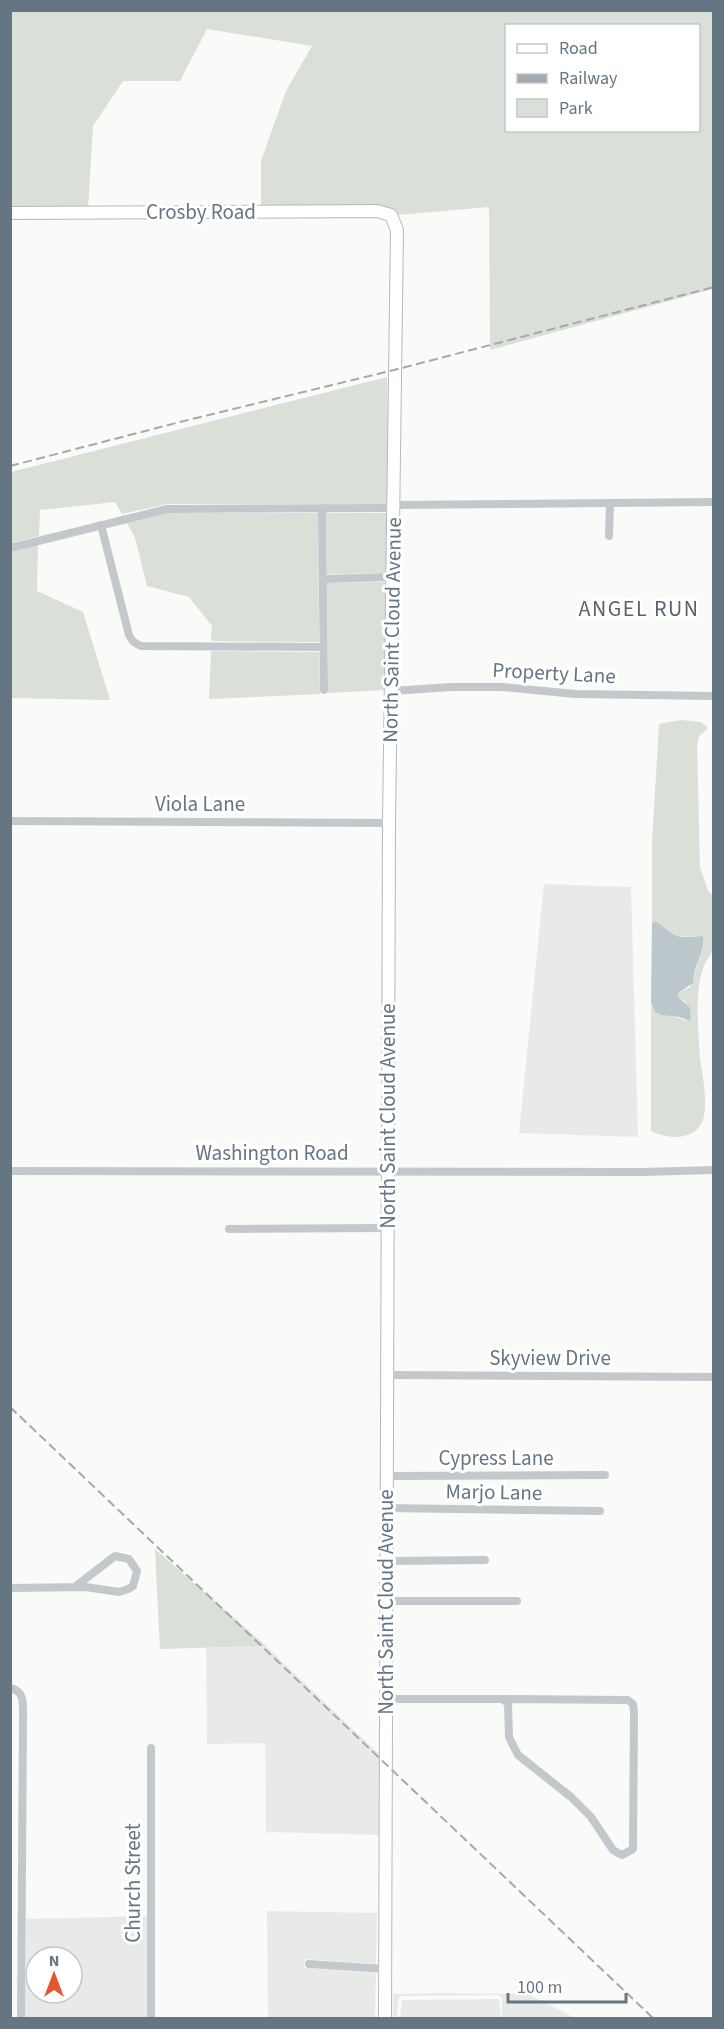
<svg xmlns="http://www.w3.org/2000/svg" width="724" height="2029" font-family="'Source Sans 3',sans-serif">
	<rect width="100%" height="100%" fill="#fafaf8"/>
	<g fill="#e8e9e9" fill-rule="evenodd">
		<path d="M544,884L631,887L638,1137L519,1133Z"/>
		<path d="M266,1646L382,1757L380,1876L378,1893L380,1839L378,1835L269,1832L266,1834L265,1743L207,1744L206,1648Z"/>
		<path d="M267,1911L374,1913L377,1912L376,1964L305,1959L304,1968L376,1973L375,2018H268Z"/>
		<path d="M147,1916V2018H25L26,1919ZM36,1957H72V1993H36Z"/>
		<path d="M443,1993L528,1994L575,2018H502V1999L498,1995L401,1996L398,2000L397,2018H393V1994Z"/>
		<path d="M499,1999L501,2018H400L402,2000Z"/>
	</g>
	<g fill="#dadfd7" fill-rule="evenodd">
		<path d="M10,11H713V289L490,350L489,207L398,215H396L393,209L261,207V161L286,91L312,46L207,29L180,81H123L93,126L88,208H11ZM506,26H698V130H506Z"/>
		<path d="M387,377L389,504H167L122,514L115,502L40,510L39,536L11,543V472Z"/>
		<path d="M167,513H318L319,642L211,641L212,626L189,597L147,586L135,538L127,523Z"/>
		<path d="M326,513H389L388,573L327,574Z"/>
		<path d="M38,545L37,591L83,612L110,700L11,698V552Z"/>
		<path d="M388,582L387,690L328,693L327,583Z"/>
		<path d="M211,651L319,652L320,694L209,699Z"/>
		<path d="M681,720L701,722L708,728L699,736L697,746L700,867L708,891L714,897C713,910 716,936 713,948C712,955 705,961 703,968C695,993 698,1021 699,1046C700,1067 711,1107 701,1124C691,1142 665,1138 651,1131V1002L655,1012C665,1017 676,1015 686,1021L685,1002L678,997V993L690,987L702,951L699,936C692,936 684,937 677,936C672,935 662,925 655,921L652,923V844L659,724Z"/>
		<path d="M155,1549L266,1646L160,1649Z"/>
	</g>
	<path fill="#bbc7cb" d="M655,921C662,925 671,934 677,936C685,938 695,936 703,936C705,953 693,967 693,983L678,993V997L690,1008L691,1021L679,1017L661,1015L655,1012L651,1002L652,923Z"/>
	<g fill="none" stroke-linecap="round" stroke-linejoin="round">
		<defs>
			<path id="secondary" d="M10,213L377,211L391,215L397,230L389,823L385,2018"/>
		</defs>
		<use href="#secondary" stroke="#b3babf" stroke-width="14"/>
		<g stroke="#c3c8cc" stroke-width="8">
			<path d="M393,505L714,502"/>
			<path d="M322,508L324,690"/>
			<path d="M101,525L129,635C132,641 134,643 141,646L323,647"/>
			<path d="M609,536L610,503"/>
			<path d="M10,548L167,509L393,508"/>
			<path d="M323,579L393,577"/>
			<path d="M392,691L451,687H503L575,694L714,696"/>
			<path d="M10,821L389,823"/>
			<path d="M10,1171L643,1172L714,1170"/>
			<path d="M229,1229L388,1228"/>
			<path d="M387,1375L714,1377"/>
			<path d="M387,1476L605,1475"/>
			<path d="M386,1508L600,1511"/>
			<path d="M387,1561L485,1560"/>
			<path d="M10,1588L86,1587L119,1592L128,1589L133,1586L137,1571L129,1559L115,1556L76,1586"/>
			<path d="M385,1601H517"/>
			<path d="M10,1688C25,1691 23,1704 23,1717L21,2018"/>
			<path d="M386,1699H502L508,1703L509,1737L518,1755L571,1797L591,1817L613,1850L622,1855L633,1849L634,1712L633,1704L628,1700L502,1699"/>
			<path d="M309,1964L385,1969"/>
			<path d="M151,2018V1748"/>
		</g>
		<use href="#secondary" stroke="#fff" stroke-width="12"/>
		<g stroke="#a2aab0" stroke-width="2" stroke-dasharray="9 4.5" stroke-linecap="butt">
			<path d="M10,466L180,422L394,370L714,287"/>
			<path d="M10,1407L653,2018"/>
		</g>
	</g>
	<g text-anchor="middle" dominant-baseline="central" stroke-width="6" stroke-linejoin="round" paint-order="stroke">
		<g font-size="21" fill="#657683" stroke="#fff">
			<text x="201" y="212">Crosby Road</text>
			<text transform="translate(392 630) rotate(-89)">North Saint Cloud Avenue</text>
			<text transform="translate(554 673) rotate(3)">Property Lane</text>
			<text x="200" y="804">Viola Lane</text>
			<text transform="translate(388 1116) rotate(-90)">North Saint Cloud Avenue</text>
			<text x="272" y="1153">Washington Road</text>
			<text x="550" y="1358">Skyview Drive</text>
			<text x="496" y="1458">Cypress Lane</text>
			<text transform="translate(494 1492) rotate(1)">Marjo Lane</text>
			<text transform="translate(386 1602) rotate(-90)">North Saint Cloud Avenue</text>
			<text transform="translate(133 1883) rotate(-90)">Church Street</text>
		</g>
		<g font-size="22" letter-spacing="1.5" fill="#57646e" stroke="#fff">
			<text x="639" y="609">ANGEL RUN</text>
		</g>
	</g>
	<rect width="724" height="2029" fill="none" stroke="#657683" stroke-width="24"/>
	<rect x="505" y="24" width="195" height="108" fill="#ffffff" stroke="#c1c8cd" stroke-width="1.5"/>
	<rect x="517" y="44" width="30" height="9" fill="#ffffff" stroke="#c1c8cd" stroke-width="1.5"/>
	<text x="559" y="54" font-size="18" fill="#657683">Road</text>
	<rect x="517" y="74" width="30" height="9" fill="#a2aab0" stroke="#c1c8cd" stroke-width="1.5"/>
	<text x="559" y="84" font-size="18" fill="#657683">Railway</text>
	<rect x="517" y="99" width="30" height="18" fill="#dadfd7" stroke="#c1c8cd" stroke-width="1.5"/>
	<text x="559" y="114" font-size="18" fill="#657683">Park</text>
	<g transform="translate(54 1975)"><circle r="28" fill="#ffffff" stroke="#c1c8cd" stroke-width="1.5"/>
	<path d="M0-4.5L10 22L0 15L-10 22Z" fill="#e4572e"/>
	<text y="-9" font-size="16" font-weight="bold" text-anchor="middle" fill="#657683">N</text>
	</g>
	<path d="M508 1993v9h118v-9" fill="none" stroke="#657683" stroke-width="3"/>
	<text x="517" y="1993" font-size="18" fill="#657683" stroke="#ffffff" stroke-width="4.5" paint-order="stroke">100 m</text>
</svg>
